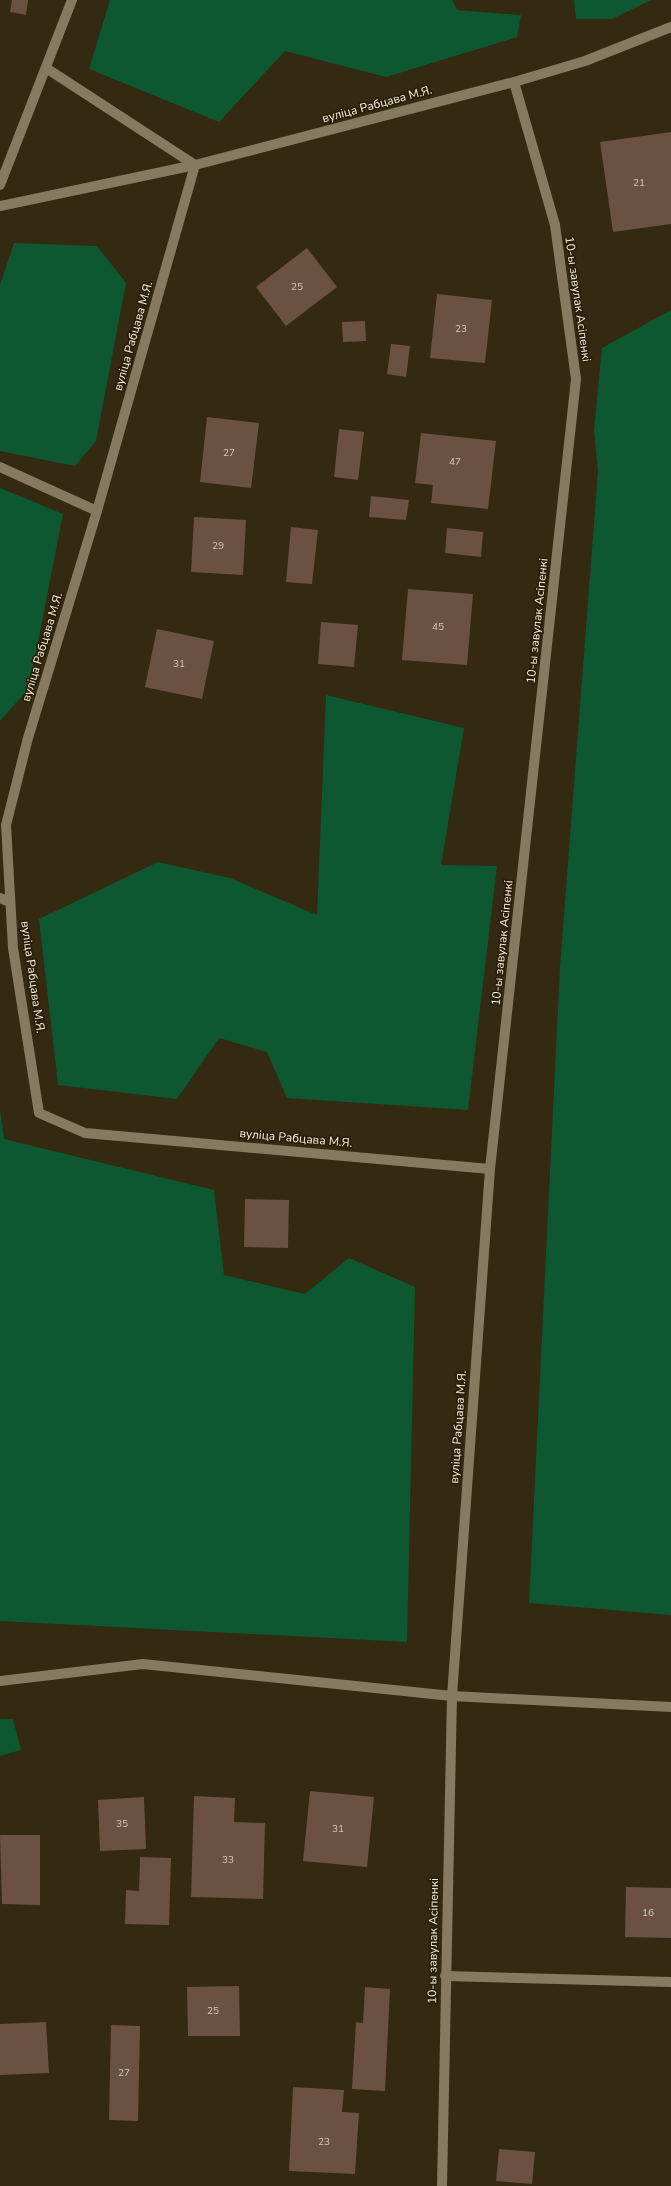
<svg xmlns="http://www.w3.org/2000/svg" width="671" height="2186" font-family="'Nunito Sans',sans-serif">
	<rect width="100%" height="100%" fill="#342911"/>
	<g fill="#0d5830">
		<path d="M110,0H452L457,10L521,15L517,37L386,77L285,51L219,122L89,69Z"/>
		<path d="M574,0H651L612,19H576Z"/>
		<path d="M14,243L97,246L126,283L96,441L75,466L0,451V285Z"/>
		<path d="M671,310V1615L529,1603L560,967L598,471L594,430L602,348Z"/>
		<path d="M0,488L63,514L29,688L0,721Z"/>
		<path d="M326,695L464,728L441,865L497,866L468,1110L287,1098L267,1052L219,1038L177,1099L58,1085L39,919L158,862L230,878L317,915Z"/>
		<path d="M0,1109L4,1139L214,1190L224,1275L305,1294L349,1258L415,1287L407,1642L0,1621Z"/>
		<path d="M0,1719H13L21,1750L0,1756Z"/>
	</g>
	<g fill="#6b5142">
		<path d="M12,0H28L26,15L10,12Z"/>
		<path d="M671,132V224L613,232L600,142Z"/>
		<path d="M307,248L337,287L286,326L256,287Z"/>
		<path d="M437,294L492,300L485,363L430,358Z"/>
		<path d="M365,321L366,341L343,342L342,322Z"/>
		<path d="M391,344L410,346L406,377L387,374Z"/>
		<path d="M207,417L259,423L251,488L200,482Z"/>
		<path d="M339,429L364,432L358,480L334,477Z"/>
		<path d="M421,433L496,441L488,509L431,503L433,485L415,483Z"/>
		<path d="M371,496L409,500L406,520L369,517Z"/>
		<path d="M194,517L246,520L243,575L191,572Z"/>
		<path d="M291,527L318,530L312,584L286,582Z"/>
		<path d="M447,528L483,532L481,557L445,553Z"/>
		<path d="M408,589L473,594L467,665L402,660Z"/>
		<path d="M321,622L358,625L354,667L318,664Z"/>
		<path d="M157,629L214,641L202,699L145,687Z"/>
		<path d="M245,1199L289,1200L288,1248L244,1247Z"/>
		<path d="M310,1791L374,1797L367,1867L303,1861Z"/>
		<path d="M194,1796L235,1798L234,1822L265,1823L263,1899L191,1897Z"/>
		<path d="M144,1797L146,1849L100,1851L98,1800Z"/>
		<path d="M0,1835H40V1905L2,1904Z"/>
		<path d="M140,1857L171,1858L169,1925L125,1924L126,1890L139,1891Z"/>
		<path d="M626,1887L671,1888V1938L625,1937Z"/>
		<path d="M239,1986L240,2036H188L187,1987Z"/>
		<path d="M365,1987L390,1989L385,2091L352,2089L356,2022L363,2023Z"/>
		<path d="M46,2022L49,2073L0,2075V2024Z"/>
		<path d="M111,2025L140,2026L138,2121L109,2120Z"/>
		<path d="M293,2087L344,2090L342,2112L359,2113L355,2174L289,2171Z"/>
		<path d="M499,2149L535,2152L532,2184L496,2181Z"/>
	</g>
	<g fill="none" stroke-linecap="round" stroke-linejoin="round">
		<g stroke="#867a60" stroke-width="10">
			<path d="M0,467L97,511"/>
			<path d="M0,898L10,902"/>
			<path d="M445,1976L671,1982"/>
		</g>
		<g stroke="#867a60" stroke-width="10">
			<path d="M46,68L195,165"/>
			<path d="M195,165L97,511L28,738L6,825L13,948L39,1113L85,1133L490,1169"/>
			<path d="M0,185L72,0"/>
			<path d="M0,206L195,165L514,82L585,61L671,27"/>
			<path d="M0,1681L143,1664L452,1696L671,1707"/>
			<path d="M442,2186L452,1696L490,1169L576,379L555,225L514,82"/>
		</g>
	</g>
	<g text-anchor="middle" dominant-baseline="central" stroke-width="3.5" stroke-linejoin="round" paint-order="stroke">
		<g font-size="10" fill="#d5c9ba">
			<text x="639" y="183">21</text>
			<text x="297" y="287">25</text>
			<text x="461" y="329">23</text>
			<text x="229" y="453">27</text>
			<text x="455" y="462">47</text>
			<text x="218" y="546">29</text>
			<text x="438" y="627">45</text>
			<text x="179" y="664">31</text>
			<text x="122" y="1824">35</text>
			<text x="338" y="1829">31</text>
			<text x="228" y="1860">33</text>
			<text x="648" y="1913">16</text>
			<text x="213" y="2011">25</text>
			<text x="124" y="2073">27</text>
			<text x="324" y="2142">23</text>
		</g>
		<g font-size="12" fill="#f8f1e2" stroke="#2a1f07">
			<text transform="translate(377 104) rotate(-15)">вуліца Рабцава М.Я.</text>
			<text transform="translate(578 299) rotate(82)">10-ы завулак Асіпенкі</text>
			<text transform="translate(133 336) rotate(-74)">вуліца Рабцава М.Я.</text>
			<text transform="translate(537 621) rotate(-84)">10-ы завулак Асіпенкі</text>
			<text transform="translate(42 647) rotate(-73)">вуліца Рабцава М.Я.</text>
			<text transform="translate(502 943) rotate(-84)">10-ы завулак Асіпенкі</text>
			<text transform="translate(33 977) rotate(82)">вуліца Рабцава М.Я.</text>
			<text transform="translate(296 1138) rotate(5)">вуліца Рабцава М.Я.</text>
			<text transform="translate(458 1427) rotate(-86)">вуліца Рабцава М.Я.</text>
			<text transform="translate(433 1941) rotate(-89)">10-ы завулак Асіпенкі</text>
		</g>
	</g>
</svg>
